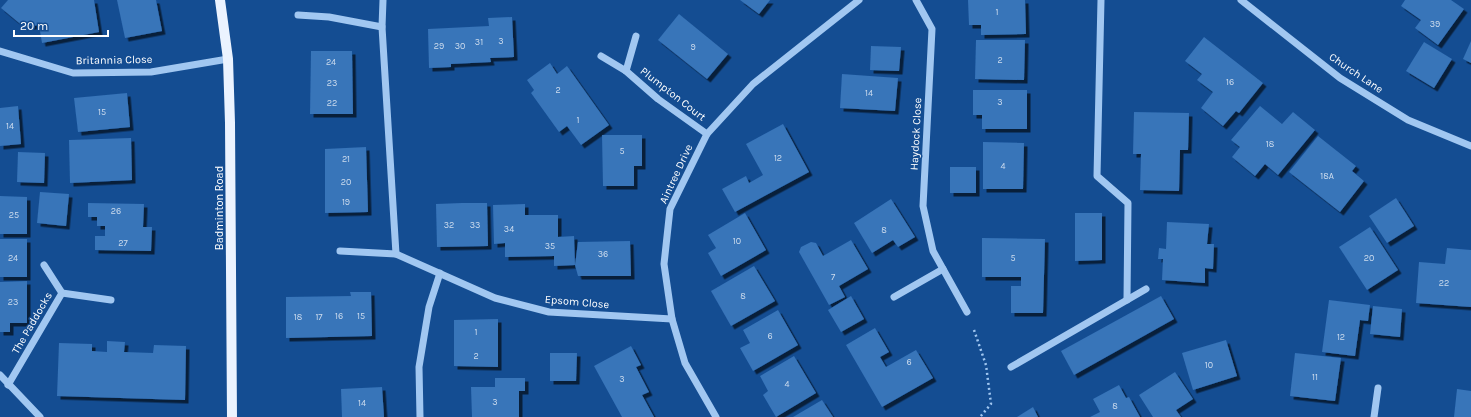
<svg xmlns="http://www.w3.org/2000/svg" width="1471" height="417" font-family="Karla,sans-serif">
	<defs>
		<filter id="shadow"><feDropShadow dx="3.5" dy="3.5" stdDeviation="0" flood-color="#0009"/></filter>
	</defs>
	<rect width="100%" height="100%" fill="#144d92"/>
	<g fill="#3774b9" filter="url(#shadow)">
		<path d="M8,0H94L99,32L42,43L39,25L24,27L1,8Z"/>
		<path d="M117,0H156L162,31L125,38Z"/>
		<path d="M740,0H770L759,14Z"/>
		<path d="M968,0H1025L1026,34L981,35V25H969Z"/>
		<path d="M1405,0H1451L1464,9L1438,45L1415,28L1421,20L1401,6Z"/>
		<path d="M679,14L728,54L707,79L658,40Z"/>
		<path d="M512,17L514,57L490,58L491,62L451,64V67L429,68L428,29L489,26L488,18Z"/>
		<path d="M1204,37L1263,83L1239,113L1236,111L1223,126L1201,108L1213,92L1197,80L1202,74L1185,61Z"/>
		<path d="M976,40H1025L1024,80L975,79Z"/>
		<path d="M1471,41V63L1463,59Z"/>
		<path d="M1424,42L1452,59L1434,88L1406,71Z"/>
		<path d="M871,46L901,47L899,71L870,70Z"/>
		<path d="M311,51H352L353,114H310Z"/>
		<path d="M550,63L557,74L567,66L609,125L581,145L567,126L559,132L531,93L534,90L527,80Z"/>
		<path d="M842,74L898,78L895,111L840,108Z"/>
		<path d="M973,90H1027V129H982V115H973Z"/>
		<path d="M127,93L130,127L78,132L74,98Z"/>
		<path d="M18,106L21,144L0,146V108Z"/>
		<path d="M1260,106L1282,124L1293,112L1315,130L1278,175L1265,164L1255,176L1232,157L1240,147L1231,140Z"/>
		<path d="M1134,112L1189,113L1188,150H1180L1179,191L1140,190L1141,154H1133Z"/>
		<path d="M783,124L809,172L735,212L722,189L746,176L749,183L763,175L746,144Z"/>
		<path d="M602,135H642V166H634V186H603Z"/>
		<path d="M1318,136L1356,166L1352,171L1364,181L1340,212L1289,172Z"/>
		<path d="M131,138L132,180L70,183L69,140Z"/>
		<path d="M983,142L1024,143L1023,189H983Z"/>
		<path d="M366,147L368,212L325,213V149Z"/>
		<path d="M18,152L45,153L44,183L17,182Z"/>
		<rect x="950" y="167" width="26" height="26"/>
		<path d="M40,192L69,194L66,226L37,223Z"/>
		<path d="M0,196L27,197V234H0Z"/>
		<path d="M1396,198L1414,226L1387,243L1369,216Z"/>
		<path d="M891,199L915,237L898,247L893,240L872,253L854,223Z"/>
		<path d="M88,203L144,204L143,227H152L151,251L95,250V236H105V226H97V217H88Z"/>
		<path d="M462,203H487L488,246L437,247L436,204Z"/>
		<path d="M525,204V215H558V237L574,236L575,265L554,266V256L505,257V243L494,244L493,205Z"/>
		<path d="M745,213L766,250L721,276L708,253L716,248L708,235Z"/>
		<path d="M1075,213H1102V260L1075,261Z"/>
		<path d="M1167,222L1209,224L1207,244H1214L1213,269L1205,268V283L1162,280L1163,259H1158L1159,248L1166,249Z"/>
		<path d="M1370,227L1398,270L1367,290L1339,247Z"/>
		<path d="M982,238L1045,239L1043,313H1011V286H1021V277H982Z"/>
		<rect x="0" y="239" width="27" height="38"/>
		<path d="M851,240L868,269L839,286L845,297L829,305L799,252L801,247L811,242L816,243L823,256Z"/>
		<path d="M630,241L631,276H578L575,265L578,242Z"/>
		<path d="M1447,248L1471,250V307L1416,303L1419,262L1445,264Z"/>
		<path d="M754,266L775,301L731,326L711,291Z"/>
		<path d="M27,281V323H10V332H0V282Z"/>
		<path d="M350,292H371L372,336L286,338V297L351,296Z"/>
		<path d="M851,296L864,319L841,332L828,310Z"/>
		<path d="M1161,296L1174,319L1074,375L1061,351Z"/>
		<path d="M1329,300L1370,305L1368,321L1360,320L1355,356L1322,352Z"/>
		<path d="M1373,306L1402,309L1400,337L1370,334Z"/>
		<path d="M778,310L798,345L753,371L740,348L750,343L743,330Z"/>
		<path d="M498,319V367L454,366V320Z"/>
		<path d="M875,328L889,352L880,357L886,367L916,350L933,378L882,407L846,345Z"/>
		<path d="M1226,340L1237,376L1193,390L1182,353Z"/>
		<path d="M107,341L125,342L124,352L153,353L154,345L186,346L185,400L57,396L59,343L92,344V351L107,352Z"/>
		<path d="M631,346L641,365L636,367L649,392L642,395L654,417H622L594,366Z"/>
		<path d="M550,353H577L576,381H550Z"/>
		<path d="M1295,353L1341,358L1335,401L1290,396Z"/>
		<path d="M794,356L816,393L776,417L763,395L768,391L760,376Z"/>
		<path d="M1175,372L1193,399L1176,410L1181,417H1153L1139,395Z"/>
		<path d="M495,378H525V391H519V417H472L471,387H495Z"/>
		<path d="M1119,385L1126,398L1129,397L1140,417H1090L1100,412L1093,399Z"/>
		<path d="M382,387L384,417H342L341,389Z"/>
		<path d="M1457,389L1471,391V417H1454Z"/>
		<path d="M822,400L833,417H793Z"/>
		<path d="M1033,407L1038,417H1017Z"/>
	</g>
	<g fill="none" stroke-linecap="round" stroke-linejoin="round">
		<path stroke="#a1c7f1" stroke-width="2.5" stroke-dasharray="2 3" stroke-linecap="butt" d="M974,330L986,365L991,404L980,417"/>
		<g stroke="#a1c7f1" stroke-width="7">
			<path d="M383,0L382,27L396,254"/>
			<path d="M916,0L932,29L923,206L933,251L967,312"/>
			<path d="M1101,0L1097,176L1128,203L1127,300"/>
			<path d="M1241,0L1340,78L1408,120L1471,146"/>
			<path d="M298,15L329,17L382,27"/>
			<path d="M0,51L73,73L151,72L228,59"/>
			<path d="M601,56L626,71L658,99L707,134"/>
			<path d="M626,71L636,36"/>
			<path d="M340,251L396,254L495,298L549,312L672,319"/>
			<path d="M44,265L62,293L111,300"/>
			<path d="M894,297L943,269"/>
			<path d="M1011,367L1146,289"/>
			<path d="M0,375L40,417"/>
			<path d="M8,385L62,293"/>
			<path d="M420,417L419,367L429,307L440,273"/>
			<path d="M716,417L685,363L672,319L664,264L670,209L707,134L753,84L859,0"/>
			<path d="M1374,417L1378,388"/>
		</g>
		<path stroke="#ebf3ff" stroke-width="10" d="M220,0L228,59L230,123L232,417"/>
	</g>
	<g text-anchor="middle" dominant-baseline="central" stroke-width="3" stroke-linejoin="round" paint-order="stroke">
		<g font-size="9" fill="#cddcee">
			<text x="997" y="12">1</text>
			<text x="1435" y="24">39</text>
			<text x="501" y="41">3</text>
			<text x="479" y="42">31</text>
			<text x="439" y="46">29</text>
			<text x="460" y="46">30</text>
			<text x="693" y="47">9</text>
			<text x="1000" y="60">2</text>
			<text x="331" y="62">24</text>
			<text x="1230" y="82">16</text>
			<text x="332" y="83">23</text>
			<text x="558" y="90">2</text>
			<text x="869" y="93">14</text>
			<text x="1000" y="102">3</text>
			<text x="332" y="103">22</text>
			<text x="102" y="112">15</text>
			<text x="578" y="120">1</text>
			<text x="10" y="126">14</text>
			<text x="1270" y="144">18</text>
			<text x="622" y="151">5</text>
			<text x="778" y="158">12</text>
			<text x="346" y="159">21</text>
			<text x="1003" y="166">4</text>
			<text x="1327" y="176">18A</text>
			<text x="346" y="182">20</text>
			<text x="346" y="202">19</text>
			<text x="116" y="211">26</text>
			<text x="14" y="215">25</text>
			<text x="449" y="225">32</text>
			<text x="475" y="225">33</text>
			<text x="509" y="229">34</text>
			<text x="884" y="230">8</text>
			<text x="737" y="241">10</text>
			<text x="123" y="243">27</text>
			<text x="550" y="246">35</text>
			<text x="603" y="254">36</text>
			<text x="13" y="258">24</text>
			<text x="1013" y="258">5</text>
			<text x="1369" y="258">20</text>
			<text x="833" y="277">7</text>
			<text x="1444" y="283">22</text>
			<text x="743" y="296">8</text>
			<text x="13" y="302">23</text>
			<text x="339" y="316">16</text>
			<text x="361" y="316">15</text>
			<text x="298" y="317">18</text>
			<text x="319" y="317">17</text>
			<text x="476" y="332">1</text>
			<text x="770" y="336">6</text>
			<text x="1341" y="337">12</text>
			<text x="476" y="356">2</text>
			<text x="909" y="362">6</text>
			<text x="1209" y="365">10</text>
			<text x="1315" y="377">11</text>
			<text x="622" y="379">3</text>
			<text x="787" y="384">4</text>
			<text x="495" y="402">3</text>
			<text x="362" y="403">14</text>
			<text x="1115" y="406">8</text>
		</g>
		<g font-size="11" fill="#fff" stroke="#144d92">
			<text transform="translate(114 60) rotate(-1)">Britannia Close</text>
			<text transform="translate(1356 73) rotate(34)">Church Lane</text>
			<text transform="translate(673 94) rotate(38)">Plumpton Court</text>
			<text transform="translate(916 134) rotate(-87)">Haydock Close</text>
			<text transform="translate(676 174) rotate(-65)">Aintree Drive</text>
			<text transform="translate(219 208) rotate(-90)">Badminton Road</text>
			<text transform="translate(577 302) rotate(5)">Epsom Close</text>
			<text transform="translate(32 323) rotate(-60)">The Paddocks</text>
		</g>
	</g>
	<path d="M14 30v6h94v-6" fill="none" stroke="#ffffff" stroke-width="2"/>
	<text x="20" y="30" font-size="12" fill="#ffffff" stroke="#144d92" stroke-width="3" paint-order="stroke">20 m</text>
</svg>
